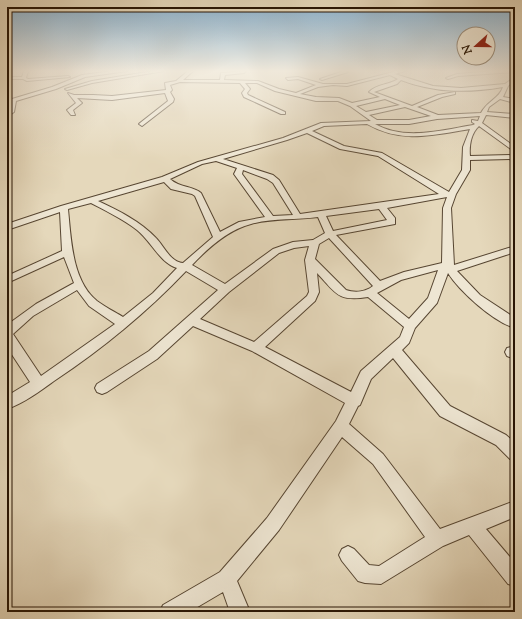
<svg xmlns="http://www.w3.org/2000/svg" width="522" height="619" font-family="'Sorts Mill Goudy',serif">
	<rect width="100%" height="100%" fill="#e5d8bb"/>
	<filter id="stains"><feTurbulence type="fractalNoise" baseFrequency=".005" numOctaves="4"/><feColorMatrix values="0 0 0 0 .2 0 0 0 0 .09 0 0 0 0 .02 0 0 0 .5 -.17"/></filter>
	<radialGradient id="worn" r=".72"><stop offset=".6" stop-color="#630" stop-opacity="0"/><stop offset="1" stop-color="#630" stop-opacity=".3"/></radialGradient>
	<g fill="none" stroke-linecap="round" stroke-linejoin="round">
		<defs>
			<g id="minor">
				<path d="M24,71H28L26,78L28,79L68,76L70,77L27,81L23,79H7V77H22Z"/>
				<path d="M113,71H127L85,77L56,89L16,101L14,112L7,117L12,99L52,87L82,75Z"/>
				<path d="M153,71H164L92,83L67,90L65,89L92,81Z"/>
				<path d="M188,71H193L183,80H220L221,73L246,71L244,73L225,75L224,80L258,81L279,89L296,93L316,85L298,79L288,80L286,78L298,77L323,84H347L397,71H405L395,74L433,86L461,88L505,84L515,77V80L508,86L503,97L515,99V103L500,99L489,107L487,112L515,114V118L486,115L482,123L515,147V152L479,126C471,133 469,146 470,156L515,155V159L470,160V170L456,194L451,208L454,265L515,246V252L457,271L480,295L515,318V328C494,322 460,292 448,273L437,303L415,328L409,343L402,350L450,406L506,435L515,443V462L510,459L496,445L440,416L393,358L371,379L360,405L358,406L349,424L383,454L440,529L515,501V517L486,529L515,563V586L508,584L469,535L443,546L381,584L365,583L358,581L342,561L339,555L342,549L348,546L354,549L369,565L379,566L425,537L373,464L342,437L279,530L237,581L250,612H230L223,592L189,612H160L163,605L220,572L267,518L336,421L345,403L252,351L193,326L157,359L107,392L102,394L97,392L95,388L97,384L149,351L218,290L186,271C146,313 102,349 54,381C40,391 24,403 7,409V396L30,382L7,347V325L36,304L74,283L64,257L7,283V276L62,251L60,212L7,230V224L61,206L162,177L198,162L283,138L321,123L371,121L350,106L338,101H316L275,91L257,83H245L250,89L247,93L248,95L285,112V114H281L244,97L242,93L245,89L240,83L180,82L170,85L172,90L170,92L174,99L173,102L142,126L139,124L140,123L168,101L165,93L112,100L77,98L82,103L73,110L75,115H71L67,110L76,103L68,93L74,95H93L112,96L166,90L165,83L176,81ZM390,75L398,79C389,85 376,84 369,92L380,97L352,103L339,98L316,97L300,94L318,87L333,85L347,86ZM401,80C435,93 468,93 503,87C499,99 487,101 481,113L438,115L417,107L442,97L455,94V92L438,95L412,106L374,92L397,84ZM385,99L400,105L366,112L356,106ZM405,107L431,116L409,120H377L369,115ZM480,116L478,121L472,120V122L475,124L473,125C442,130 405,141 375,124H409L437,119ZM367,124C402,144 433,135 470,129L463,147L462,170L449,192L382,153L344,146L312,131L324,126ZM307,133L340,149L378,156L439,194L300,214L279,180L273,175L223,159L287,140ZM216,161L237,168L234,174L265,217L239,222L220,232L201,193C193,186 180,188 170,179L202,164ZM243,170L267,179L273,183L293,215L273,216L242,174ZM164,182L171,189L192,194L195,196L213,237L183,263C170,262 164,246 156,238C140,221 119,211 98,201ZM447,197L443,208L442,263L404,272L380,281L336,235L395,224V218L387,208ZM91,203C106,211 123,219 137,230C151,241 160,263 177,268L153,293L123,317C115,312 105,307 97,301C72,281 71,239 68,209ZM379,209L387,220L333,231L326,216ZM318,217L325,233L313,240L293,242L273,249L225,284L192,265C208,248 228,230 251,224C272,218 296,220 318,217ZM329,238L373,286C366,292 355,293 346,290L315,259L319,244ZM309,246L305,260L309,292L307,296L254,342L200,319L229,292L279,253L294,248ZM438,270L428,298L409,319L377,293L401,280ZM317,273C336,293 337,302 368,297L404,327L400,337L361,371L351,392L265,347L315,301L319,292ZM77,290L89,306L115,324L41,376L13,334L33,316Z"/>
				<path d="M344,71L348,72L322,80L320,79Z"/>
				<path d="M494,71L515,72L458,76L448,79L446,78L457,74Z"/>
				<path d="M511,347L515,348V359L507,356L505,352L507,348Z"/>
			</g>
		</defs>
		<use href="#minor" stroke="#574632" stroke-width="2"/>
		<use href="#minor" fill="#eee6d3" fill-rule="evenodd"/>
	</g>
	<linearGradient id="sky" x2="0" y2="1"><stop stop-color="#89b5d6"/><stop offset="0.45" stop-color="#f3ede0"/><stop offset="1" stop-color="#f3ede0" stop-opacity="0"/></linearGradient>
	<rect width="522" height="158" fill="url(#sky)"/>
	<rect width="522" height="619" fill="none" stroke="#e5d8bb" stroke-width="24"/>
	<rect x="8" y="8" width="506" height="603" fill="none" stroke="#281504" stroke-width="2"/>
	<rect x="12" y="12" width="498" height="595" fill="none" stroke="#281504"/>
	<g transform="translate(476 46) rotate(249)"><circle r="19" fill="#eee6d3" stroke="#9f9280"/>
	<path d="M0-3L7 15L0 10L-7 15Z" fill="#8f2418"/>
	<text y="-6" font-size="11" font-weight="bold" text-anchor="middle" fill="#281504">N</text>
	</g>
	<rect width="100%" height="100%" filter="url(#stains)"/>
	<rect width="100%" height="100%" fill="url(#worn)"/>
</svg>
